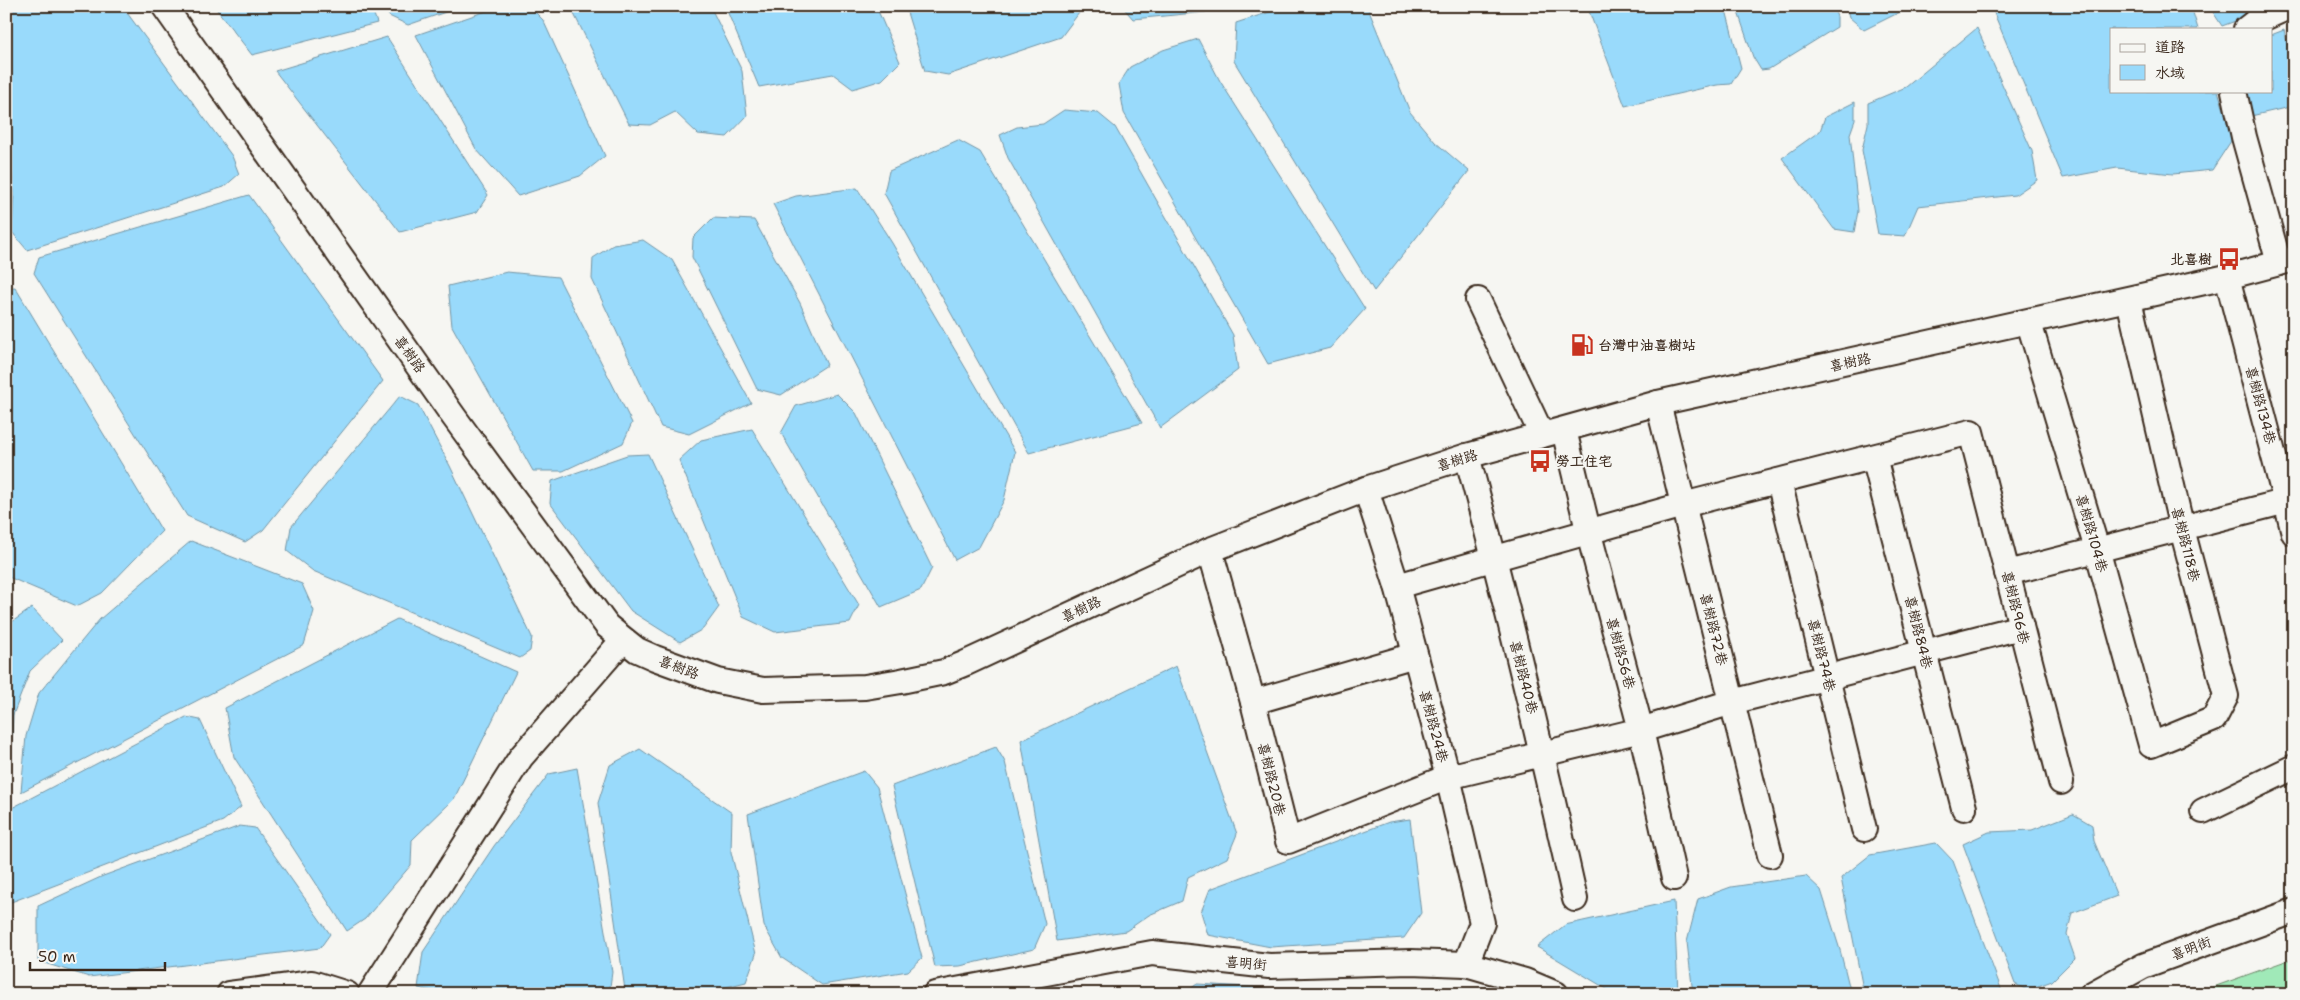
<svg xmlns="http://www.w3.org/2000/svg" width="2300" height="1000" font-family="'Shantell Sans','LXGW WenKai TC',sans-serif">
	<rect width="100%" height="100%" fill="#f6f6f2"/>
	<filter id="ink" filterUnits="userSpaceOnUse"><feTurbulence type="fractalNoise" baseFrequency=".02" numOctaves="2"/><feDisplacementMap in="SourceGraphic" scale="10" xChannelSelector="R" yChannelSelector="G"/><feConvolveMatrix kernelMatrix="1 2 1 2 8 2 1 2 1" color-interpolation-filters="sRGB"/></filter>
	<g filter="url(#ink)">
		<path fill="#a0e9b8" stroke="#6e8a6b" d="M2294,958V994H2194Z"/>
		<g fill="#99dafb" stroke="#7394a3">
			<path d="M6,6H122L232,156L239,174L224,187L27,250L12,232L14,192L6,126Z"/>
			<path d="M214,6H371L377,23L252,55Z"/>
			<path d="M384,6H463L408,25L389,16Z"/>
			<path d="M501,6H529L543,20L605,156L580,176L518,196L476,149L416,35Z"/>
			<path d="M570,6H710L742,71L747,116L727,137L698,134L675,112L650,125L629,124Z"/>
			<path d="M725,6H876L900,62L882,80L853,89L833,74L759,87Z"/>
			<path d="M905,6H1079V13L1061,37L948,75L925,71Z"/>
			<path d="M1122,6H1211L1206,12L1133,19Z"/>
			<path d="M1288,6H1367L1410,112L1435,142L1469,171L1374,291L1234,61L1236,23Z"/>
			<path d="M1587,6H1725L1741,68L1731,84L1717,85L1625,106Z"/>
			<path d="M1736,6H1833L1837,17V27L1769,69L1761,70L1753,57Z"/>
			<path d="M1846,6H1912L1864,30L1849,17Z"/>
			<path d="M1991,6H2191L2198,29H2111V91H2218L2233,138L2212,170L2173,174L2117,168L2063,178Z"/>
			<path d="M2209,6H2276L2222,26Z"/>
			<path d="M1977,28L2032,151L2037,180L2015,195L1918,206L1905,236L1878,234L1862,150L1868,124V103L1906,87Z"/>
			<path d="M2284,30L2294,71V106L2251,116L2243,91H2271V35Z"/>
			<path d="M387,37L488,195L477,212L400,232L275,71Z"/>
			<path d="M1198,39L1220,81L1365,309L1330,348L1268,364L1124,113L1119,84L1130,67L1163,50Z"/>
			<path d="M1855,102V120L1850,134L1858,211L1854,232L1834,229L1782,158L1820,131L1825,117Z"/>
			<path d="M1064,110L1098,113L1115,127L1233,335L1238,370L1160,428L1008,158L1000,135L1017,127L1043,124Z"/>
			<path d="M958,140L980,152L1142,423L1029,453L884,193L889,171Z"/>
			<path d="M857,188L892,243L1015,452L1004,500L979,547L955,560L773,204L796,196Z"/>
			<path d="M249,195L383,381L263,530L245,542L187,516L34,273L39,257Z"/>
			<path d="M713,218L754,220L800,303L827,365L781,395L757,389L692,257L693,238Z"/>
			<path d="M643,240L672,260L751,403L689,434L661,427L592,279L593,258L613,245Z"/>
			<path d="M507,272L558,277L632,423L623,443L563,471H533L452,326L448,286Z"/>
			<path d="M15,287L162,531L102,593L77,606L6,576V288Z"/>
			<path d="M837,394L856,413L932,568L921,590L881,607L781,433L796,406Z"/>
			<path d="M400,396L418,405L450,466L532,637L530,651L520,658L313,571L287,551L291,527Z"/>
			<path d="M752,429L859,605L850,623L775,632L743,617L679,460L701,440Z"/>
			<path d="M648,454L719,607L703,629L680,642L631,611L550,503L552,481L627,455Z"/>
			<path d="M191,541L302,584L314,611L304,645L21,792L26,736L39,693L100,619Z"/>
			<path d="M32,608L62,640L30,671L13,715L10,773L6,789V626Z"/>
			<path d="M397,619L516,672L454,799L412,840L411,865L365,919L347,931L234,757L225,708Z"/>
			<path d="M1176,666L1237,834L1227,858L1188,877L1182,901L1149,915L1126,931L1057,941L1021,740Z"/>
			<path d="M186,717L200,720L241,807L223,821L6,904V811Z"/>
			<path d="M996,747L1005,762L1045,924L1034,949L960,966L935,967L892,786Z"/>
			<path d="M640,749L732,813L731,852L756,954L746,982L698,994H627L625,990L598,803L610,765Z"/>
			<path d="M577,768L612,972L609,994H448L418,988L423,952L494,846L549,774Z"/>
			<path d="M864,771L877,787L922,958L908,971L822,985L782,958L764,926L748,814Z"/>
			<path d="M2073,814L2092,825L2094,841L2117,896L2072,913L2067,935L2075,958L2052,981L2027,990L2015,984L1963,844L1989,832L2032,830Z"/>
			<path d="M1410,819L1421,913L1404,938L1271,947L1208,935L1201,912L1210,889L1389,822Z"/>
			<path d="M240,826L255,828L330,934L320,948L89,977L38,961V906L103,876Z"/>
			<path d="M1936,843L1953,861L2003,994H1864L1841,878L1870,855Z"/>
			<path d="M1806,876L1821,890L1840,950L1851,994H1693L1687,942L1698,899L1731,887Z"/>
			<path d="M1674,901L1678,994H1615L1537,947L1565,925Z"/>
			<path d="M1197,984L1299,990V994H1183Z"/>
			<path d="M1449,989L1452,994H1355L1358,993Z"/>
		</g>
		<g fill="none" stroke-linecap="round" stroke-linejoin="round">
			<defs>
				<g id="minor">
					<path d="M164,6L454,417L607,626L637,650L655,658L718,681L763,690L865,687L901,681L944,672L966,663L1210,550L1366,489L1467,456L1658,403L2227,277L2294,259"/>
					<path d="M2246,29L2255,22L2291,6"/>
					<path d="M2234,91L2244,137L2279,263"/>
					<path d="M2227,277L2294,533"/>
					<path d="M1478,300L1542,435"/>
					<path d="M2029,323L2097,549L2151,745L2214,719L2226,696L2182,529L2129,300"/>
					<path d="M1658,403L1770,855"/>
					<path d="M1564,430L1589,534L1641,730L1674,878"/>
					<path d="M1467,456C1507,603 1542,751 1575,899"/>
					<path d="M1874,457L1964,808"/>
					<path d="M1779,481L1864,829"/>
					<path d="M1366,489L1397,586L1448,777L1482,923L1466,964"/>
					<path d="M1210,550L1253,702L1288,841L1448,777L1641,730L1732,702L2021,627"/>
					<path d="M2007,573L2287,501"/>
					<path d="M1397,586L1683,505L1971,432L2061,782"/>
					<path d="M1253,702L1415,655"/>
					<path d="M2203,811L2294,767"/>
					<path d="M229,994L312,983L347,994"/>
					<path d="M370,994L521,757L623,640"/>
					<path d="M935,994L1152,953L1269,966L1411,962L1466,964L1525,981L1556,994"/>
					<path d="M2092,994L2143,966L2294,911"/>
				</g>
			</defs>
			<use href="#minor" stroke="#3b2a1e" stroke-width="28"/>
			<use href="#minor" stroke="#f6f6f2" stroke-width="24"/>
		</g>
	</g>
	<defs>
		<symbol id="bus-bare" viewBox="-9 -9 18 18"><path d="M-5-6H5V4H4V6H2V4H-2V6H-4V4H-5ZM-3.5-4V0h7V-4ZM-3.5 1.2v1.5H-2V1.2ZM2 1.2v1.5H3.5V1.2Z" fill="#c8321e" stroke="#f6f6f2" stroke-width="2.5" paint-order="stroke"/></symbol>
		<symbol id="fuel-bare" viewBox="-9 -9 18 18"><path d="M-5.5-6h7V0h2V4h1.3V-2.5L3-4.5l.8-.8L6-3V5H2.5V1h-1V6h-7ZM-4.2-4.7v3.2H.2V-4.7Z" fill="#c8321e" stroke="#f6f6f2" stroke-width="2.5" paint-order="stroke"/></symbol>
	</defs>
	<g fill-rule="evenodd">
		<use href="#bus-bare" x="2213" y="243" width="32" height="32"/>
		<use href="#fuel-bare" x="1566" y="329" width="32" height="32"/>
		<use href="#bus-bare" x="1524" y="445" width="32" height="32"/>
	</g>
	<g text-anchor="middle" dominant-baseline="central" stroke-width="4" stroke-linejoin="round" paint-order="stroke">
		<g font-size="14" font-weight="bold" fill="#3b2a1e" stroke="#f6f6f2" text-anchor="start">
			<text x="2212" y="259" text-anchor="end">北喜樹</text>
			<text x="1598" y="345">台灣中油喜樹站</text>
			<text x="1556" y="461">勞工住宅</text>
		</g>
		<g font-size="14" fill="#3b2a1e" stroke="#f6f6f2">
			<text transform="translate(410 354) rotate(55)">喜樹路</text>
			<text transform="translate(1850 362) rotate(-12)">喜樹路</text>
			<text transform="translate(2261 405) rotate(75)">喜樹路134巷</text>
			<text transform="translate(1457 460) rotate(-17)">喜樹路</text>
			<text transform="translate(2092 533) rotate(74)">喜樹路104巷</text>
			<text transform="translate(2186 544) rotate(76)">喜樹路118巷</text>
			<text transform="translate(2016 607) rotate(76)">喜樹路96巷</text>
			<text transform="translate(1081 609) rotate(-25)">喜樹路</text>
			<text transform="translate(1714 629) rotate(76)">喜樹路72巷</text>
			<text transform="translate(1919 632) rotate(76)">喜樹路84巷</text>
			<text transform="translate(1621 653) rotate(75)">喜樹路56巷</text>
			<text transform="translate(1822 655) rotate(76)">喜樹路74巷</text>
			<text transform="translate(679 667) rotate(21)">喜樹路</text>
			<text transform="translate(1524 677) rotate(76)">喜樹路40巷</text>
			<text transform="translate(1434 726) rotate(75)">喜樹路24巷</text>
			<text transform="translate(1272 779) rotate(76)">喜樹路20巷</text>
			<text transform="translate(2191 948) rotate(-21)">喜明街</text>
			<text transform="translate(1246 963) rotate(5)">喜明街</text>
		</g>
	</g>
	<rect width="2300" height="1000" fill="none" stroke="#f6f6f2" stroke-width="25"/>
	<rect x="12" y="12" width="2275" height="975" fill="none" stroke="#3b2a1e" stroke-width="2" filter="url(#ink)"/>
	<rect x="2110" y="28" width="162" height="65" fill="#f6f6f2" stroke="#aba49d"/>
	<rect x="2120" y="44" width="25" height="8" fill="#f6f6f2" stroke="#aba49d"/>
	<text x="2155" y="52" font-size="15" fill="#3b2a1e">道路</text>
	<rect x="2120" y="65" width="25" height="15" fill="#99dafb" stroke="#aba49d"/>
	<text x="2155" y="78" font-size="15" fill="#3b2a1e">水域</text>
	<path d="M30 962v8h135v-8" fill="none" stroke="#3b2a1e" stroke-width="2.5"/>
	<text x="38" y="962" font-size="15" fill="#3b2a1e" stroke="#f6f6f2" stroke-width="4" paint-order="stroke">50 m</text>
</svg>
